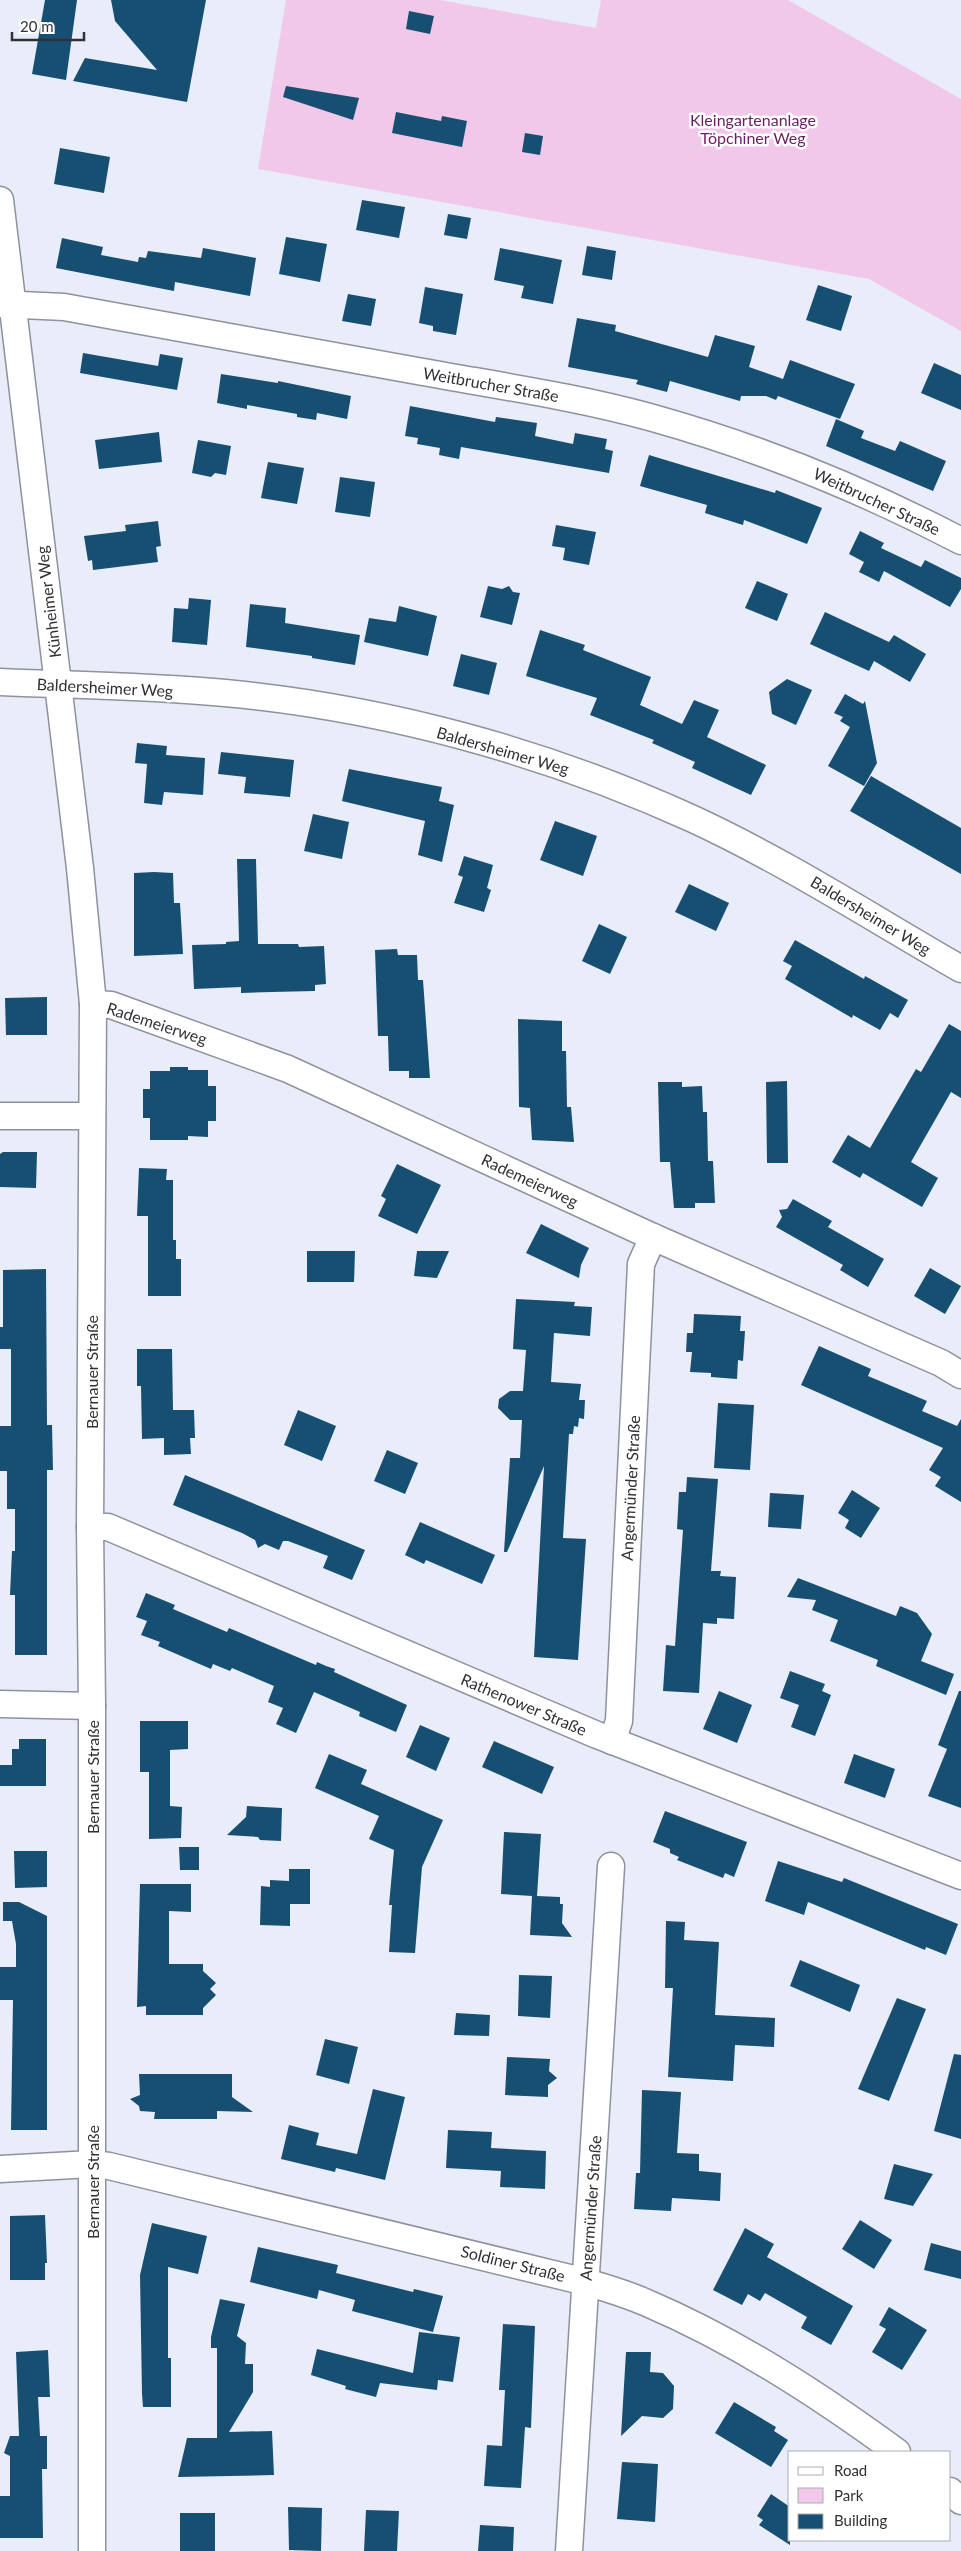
<svg xmlns="http://www.w3.org/2000/svg" width="961" height="2551" font-family="Lato,sans-serif">
	<rect width="100%" height="100%" fill="#e9edf9"/>
	<path fill="#f2c8ea" d="M286,0H440L596,28L601,0H788L961,99V331L869,279L258,169Z"/>
	<g fill="#174f73">
		<path d="M45,0H77L66,80L32,74Z"/>
		<path d="M111,0H206L187,102L73,81L85,58L157,70L115,21Z"/>
		<path d="M409,11L434,16L430,34L406,29Z"/>
		<path d="M286,86L359,98L353,120L283,97Z"/>
		<path d="M396,112L441,121L442,116L467,121L462,147L392,133Z"/>
		<path d="M525,133L543,136L540,155L522,152Z"/>
		<path d="M60,148L110,157L104,193L54,184Z"/>
		<path d="M362,200L405,207L399,238L356,230Z"/>
		<path d="M448,214L471,218L467,239L444,235Z"/>
		<path d="M286,237L327,244L320,282L279,274Z"/>
		<path d="M62,238L103,247L101,255L138,262L139,257L146,258L148,251L201,258L203,248L256,258L250,296L175,282L174,291L56,268Z"/>
		<path d="M587,246L616,251L612,280L582,275Z"/>
		<path d="M500,248L562,260L553,304L521,298L524,286L494,280Z"/>
		<path d="M818,285L852,296L841,331L806,320Z"/>
		<path d="M425,287L463,294L456,335L433,331V326L419,323Z"/>
		<path d="M348,294L376,299L371,326L342,321Z"/>
		<path d="M577,318L616,325L615,331L708,357L715,335L755,346L749,367L783,379L790,360L855,384L840,419L778,396L776,400L766,396H741L740,401L670,381L667,392L636,384L638,380L568,367Z"/>
		<path d="M83,353L158,366L160,354L183,358L177,390L80,373Z"/>
		<path d="M934,363L961,375V410L921,393Z"/>
		<path d="M221,374L278,383V381L351,396L347,419L317,413L316,420L297,417V414L247,405V409L217,403Z"/>
		<path d="M410,406L495,422L496,417L537,423L535,436L573,444L575,433L607,439L605,449L613,451L609,473L461,447L459,459L439,455L440,448L417,444L418,438L405,436Z"/>
		<path d="M836,419L864,431L861,438L895,451L900,441L946,461L933,491L826,446Z"/>
		<path d="M159,432L162,462L99,469L95,440Z"/>
		<path d="M198,440L231,446L226,475L215,473L211,477L192,473Z"/>
		<path d="M649,455L775,493L776,490L822,508L807,544L744,520L743,525L705,513L707,505L640,486Z"/>
		<path d="M268,462L304,468L297,504L261,498Z"/>
		<path d="M340,477L375,482L370,517L335,512Z"/>
		<path d="M158,521L161,546L156,547L158,562L93,570L92,560L88,561L84,536L126,531L125,525Z"/>
		<path d="M556,525L596,532L589,565L563,560L565,548L552,546Z"/>
		<path d="M860,531L884,543L881,548L921,567L925,560L961,578V589L950,607L884,571L879,582L859,572L864,562L849,554Z"/>
		<path d="M757,581L788,594L777,621L745,608Z"/>
		<path d="M488,586L502,589L509,586L513,592L520,593L512,625L480,617Z"/>
		<path d="M189,598L211,600L207,645L172,642L174,608L188,609Z"/>
		<path d="M250,604L286,608L285,623L360,635L355,665L312,658V656L246,647Z"/>
		<path d="M399,606L437,616L428,656L364,642L369,618L396,622Z"/>
		<path d="M825,612L889,642L894,635L926,654L910,682L874,661L869,671L810,644Z"/>
		<path d="M540,630L585,645L583,650L651,677L640,705L682,724L694,700L719,710L707,737L766,765L751,795L692,768L695,762L652,743L654,740L590,715L597,698L526,676Z"/>
		<path d="M461,654L497,663L489,695L453,686Z"/>
		<path d="M787,679L812,690L796,725L772,714L769,692Z"/>
		<path d="M845,694L863,704L865,701L877,763L864,786L828,766L850,727L840,721L843,717L834,713Z"/>
		<path d="M137,743L167,746L166,755L205,758L203,795L164,792L162,805L144,803L147,764L135,763Z"/>
		<path d="M221,752L294,760L290,797L244,793L246,777L218,774Z"/>
		<path d="M349,769L442,787L439,801L454,805L442,862L418,855L425,821L342,801Z"/>
		<path d="M871,776L961,828V874L850,811Z"/>
		<path d="M313,814L349,822L342,859L304,851Z"/>
		<path d="M555,821L597,836L583,876L540,860Z"/>
		<path d="M464,856L493,865L487,888L491,890L484,912L454,903L463,877L458,875Z"/>
		<path d="M237,859H256L258,944H298L299,947L324,946L326,984L315,985V991L272,992L241,993V987L194,989L192,945L226,944V942L239,941Z"/>
		<path d="M154,872L173,873L174,903H180L183,954L134,956V873Z"/>
		<path d="M689,884L729,903L716,931L675,912Z"/>
		<path d="M599,924L627,937L610,974L582,961Z"/>
		<path d="M795,940L864,979L865,976L908,1000L898,1018L890,1013L880,1030L853,1015L852,1018L785,979L792,966L783,961Z"/>
		<path d="M397,949L398,955H417L418,980H423L430,1078H409V1071H389L388,1036H378L375,950Z"/>
		<path d="M47,997V1035H6L5,998Z"/>
		<path d="M518,1019L562,1021V1051H566L567,1107H571L574,1142L532,1140L530,1108L519,1107Z"/>
		<path d="M949,1024L961,1031V1098L951,1092L911,1162L938,1178L922,1207L863,1173L860,1178L832,1162L848,1135L870,1148L916,1069L921,1072Z"/>
		<path d="M170,1067H188V1070H208V1086H216V1121H208V1137L188,1136V1140H150V1118H143V1089H150V1071H170Z"/>
		<path d="M787,1081L788,1163H767L766,1082Z"/>
		<path d="M658,1082H682V1087L702,1086L703,1112H707L708,1161H713L715,1203H695V1208H674L670,1162H660Z"/>
		<path d="M3,1152H37L36,1188L0,1187V1154Z"/>
		<path d="M397,1164L441,1185L417,1234L378,1216L386,1199L381,1196Z"/>
		<path d="M139,1168L167,1169L166,1180H173V1240H176V1259H181V1296H148V1216H137Z"/>
		<path d="M793,1199L832,1221L828,1227L884,1259L868,1287L840,1270L843,1265L776,1227L782,1217L779,1210L787,1209Z"/>
		<path d="M541,1224L589,1248L581,1265L579,1278L526,1253Z"/>
		<path d="M307,1251H355L354,1282H307Z"/>
		<path d="M417,1251H449L437,1278L414,1276Z"/>
		<path d="M930,1268L961,1286L945,1314L914,1296Z"/>
		<path d="M46,1269L47,1425H52L53,1470H47V1655H15V1595H10L12,1551H15V1509H7V1471H0V1426H11V1349H0V1327H3V1270Z"/>
		<path d="M516,1299L575,1302L574,1306L592,1307L590,1336L554,1333L551,1382L581,1384L579,1400H585L584,1419L579,1418L578,1427L574,1426L573,1434H569L563,1538L586,1539L578,1660L534,1657L544,1466L507,1552H504L510,1458H520L522,1420H510L498,1408L499,1399L510,1391H523L526,1350L513,1349Z"/>
		<path d="M694,1314L741,1316L740,1331H745L743,1361L738,1360L737,1379L711,1377V1373L690,1372L692,1352H686L687,1333H693Z"/>
		<path d="M819,1346L871,1369L868,1376L927,1401L922,1411L957,1426L961,1419V1502L935,1486L941,1477L929,1470L943,1448L801,1385Z"/>
		<path d="M137,1349H172L173,1410H194L195,1438H190L191,1454L164,1455V1438L142,1439L141,1386H137Z"/>
		<path d="M718,1403L754,1405L750,1470L714,1468Z"/>
		<path d="M298,1410L336,1426L322,1461L284,1445Z"/>
		<path d="M387,1450L418,1463L405,1494L374,1481Z"/>
		<path d="M185,1475L365,1550L352,1580L323,1568L328,1556L288,1541H283L279,1550L265,1544L258,1548L255,1540L242,1533L173,1505Z"/>
		<path d="M687,1477L718,1479L711,1571H721L720,1576L736,1577L734,1619L717,1618V1624L703,1623L699,1693L663,1691L666,1645L675,1646L683,1530L677,1529L679,1492H686Z"/>
		<path d="M852,1490L880,1508L861,1538L845,1528L849,1520L838,1513Z"/>
		<path d="M770,1493L804,1495L801,1529L768,1527Z"/>
		<path d="M420,1522L495,1555L482,1584L426,1560L424,1564L405,1555Z"/>
		<path d="M798,1578L896,1616L900,1606L917,1613L932,1634L921,1661L954,1674L946,1695L876,1666L878,1660L830,1641L838,1620L812,1610L816,1600L787,1597Z"/>
		<path d="M146,1593L175,1605L173,1609L227,1632L229,1628L316,1665L317,1662L326,1666L335,1669L334,1672L407,1705L396,1732L359,1716L360,1712L314,1692L296,1733L276,1724L283,1708L268,1702L274,1686L232,1668L230,1671L213,1664L211,1669L158,1646L160,1642L141,1635L147,1621L136,1617Z"/>
		<path d="M790,1671L825,1684L822,1691L831,1695L815,1736L791,1727L799,1705L780,1698Z"/>
		<path d="M719,1691L752,1705L737,1743L703,1729Z"/>
		<path d="M959,1691H961V1808L928,1796L947,1749L938,1745Z"/>
		<path d="M140,1721H188V1749L170,1750V1806L182,1807L181,1838L149,1839V1772H140Z"/>
		<path d="M420,1725L450,1738L436,1771L406,1757Z"/>
		<path d="M19,1739H46V1786H0V1765H12V1749H19Z"/>
		<path d="M494,1741L554,1767L542,1794L482,1767Z"/>
		<path d="M329,1754L367,1770L361,1784L443,1820L422,1867L415,1953L389,1952L392,1905H389L394,1850L369,1839L379,1816L315,1788Z"/>
		<path d="M854,1754L895,1769L885,1798L844,1783Z"/>
		<path d="M247,1806L282,1808L281,1841L260,1840L258,1837L227,1835L246,1817Z"/>
		<path d="M665,1811L747,1842L734,1877L725,1873L723,1878L677,1860L679,1857L670,1853V1849L653,1842Z"/>
		<path d="M504,1832L541,1834L537,1896L560,1897V1904H563L562,1923L572,1937L530,1935L532,1896L501,1894Z"/>
		<path d="M179,1847H199V1870H180Z"/>
		<path d="M14,1851H47V1887L15,1888Z"/>
		<path d="M778,1861L842,1882L844,1878L958,1924L946,1955L926,1947L925,1950L808,1902L804,1915L765,1901Z"/>
		<path d="M289,1869H310V1904H290V1926L260,1925L261,1886L270,1887V1880L289,1881Z"/>
		<path d="M140,1884H191V1912L169,1911V1964H203V1971L216,1983L210,1989L216,1995L203,2008V2015H146V2006L137,2007Z"/>
		<path d="M3,1902H19L47,1916V2130H11L13,2000H0V1967H16V1944L12,1921H3Z"/>
		<path d="M666,1921L685,1922L684,1940L719,1942L715,2015L775,2018L774,2047L735,2045L733,2081L668,2077L673,1988H665Z"/>
		<path d="M800,1960L860,1985L850,2012L790,1986Z"/>
		<path d="M519,1975L552,1976L550,2018L518,2016Z"/>
		<path d="M897,1998L926,2009L889,2101L858,2089Z"/>
		<path d="M456,2013L490,2015L489,2036L454,2035Z"/>
		<path d="M325,2039L358,2047L349,2084L316,2075Z"/>
		<path d="M954,2054L961,2055V2139L934,2131Z"/>
		<path d="M507,2057L550,2059L549,2071L557,2078L548,2085V2097L505,2095Z"/>
		<path d="M139,2074H232V2097L253,2112L217,2111V2119H154L155,2112L140,2111L139,2106L130,2099L140,2095Z"/>
		<path d="M373,2089L405,2097L385,2180L336,2168L335,2172L281,2159L289,2125L319,2133L316,2145L357,2154Z"/>
		<path d="M642,2090L681,2092L677,2153L699,2154V2171L721,2173L720,2201L672,2198L671,2211L634,2209L636,2173H640Z"/>
		<path d="M448,2130L492,2132L491,2148L546,2151L545,2189L500,2187L501,2171L446,2168Z"/>
		<path d="M894,2164L933,2174L913,2206L884,2199Z"/>
		<path d="M45,2215L47,2263H45V2280H10V2216Z"/>
		<path d="M860,2220L892,2240L874,2269L842,2249Z"/>
		<path d="M152,2223L207,2236L198,2274L168,2267V2358H171V2407H143L142,2394L140,2275Z"/>
		<path d="M745,2228L774,2244L767,2257L853,2306L831,2345L801,2328L807,2317L765,2293L760,2301L748,2294L742,2305L713,2290Z"/>
		<path d="M931,2243L961,2251V2279L924,2270Z"/>
		<path d="M258,2247L338,2265L336,2273L413,2292L414,2289L443,2296L433,2332L352,2311L355,2300L319,2290L317,2299L250,2282Z"/>
		<path d="M220,2299L245,2304L237,2336L246,2343L245,2364H253V2392L229,2432L272,2431L274,2475L178,2477L187,2438H217V2348H211V2337Z"/>
		<path d="M889,2307L927,2330L902,2370L872,2352L886,2329L879,2325Z"/>
		<path d="M503,2324L535,2326L531,2428L525,2427L521,2488L484,2486L487,2445L502,2446L505,2390H499Z"/>
		<path d="M419,2332L460,2337L453,2382L438,2380L437,2390L380,2383L376,2397L345,2389L346,2386L311,2375L317,2349L413,2373Z"/>
		<path d="M48,2350L50,2397H38L40,2436H47V2469H42L43,2538H0V2496H10V2456L4,2453L10,2436H19L16,2352Z"/>
		<path d="M626,2352H651L650,2372L663,2373L674,2386L673,2409L663,2418L642,2416L621,2436Z"/>
		<path d="M734,2402L776,2427L774,2431L788,2440L771,2467L715,2433Z"/>
		<path d="M622,2462L658,2464L655,2522L617,2519Z"/>
		<path d="M771,2494L790,2507V2545L759,2525L763,2520L757,2516Z"/>
		<path d="M288,2507L322,2508L321,2551L289,2550Z"/>
		<path d="M366,2510L399,2511L397,2551H364Z"/>
		<rect x="180" y="2513" width="35" height="38"/>
		<path d="M480,2525L514,2527L513,2551H478Z"/>
	</g>
	<g fill="none" stroke-linecap="round" stroke-linejoin="round">
		<defs>
			<g id="street">
				<path d="M0,200L80,868L93,1004L90,1527L92,1706V2551"/>
				<path d="M0,304L64,307C184,329 303,350 423,372C500,386 578,397 653,418C760,448 862,489 961,541"/>
				<path d="M0,682C75,685 151,686 225,693C386,708 546,752 693,819C786,862 872,918 961,969"/>
				<path d="M93,1004L111,1005L288,1069L653,1237L941,1363L961,1375"/>
				<path d="M0,1116H92"/>
				<path d="M90,1527H108L597,1735L961,1876"/>
				<path d="M0,1704L92,1706"/>
				<path d="M612,1741L619,1721L641,1264L653,1237"/>
				<path d="M0,2169L92,2164L109,2166L586,2282C606,2288 627,2294 647,2303C736,2341 819,2395 897,2452"/>
				<path d="M950,2491L961,2501"/>
				<path d="M569,2551L611,1866"/>
			</g>
		</defs>
		<use href="#street" stroke="#8f929d" stroke-width="29"/>
		<use href="#street" stroke="#fff" stroke-width="26"/>
	</g>
	<g text-anchor="middle" dominant-baseline="central" stroke-width="5" stroke-linejoin="round" paint-order="stroke">
		<g font-size="16" fill="#6a1f62" stroke="#fff">
			<text x="753" y="119">Kleingartenanlage<tspan x="753" dy="18">Töpchiner Weg</tspan></text>
		</g>
		<g font-size="16" fill="#303136" stroke="#fff">
			<text transform="translate(491 384) rotate(10)">Weitbrucher Straße</text>
			<text transform="translate(877 501) rotate(25)">Weitbrucher Straße</text>
			<text transform="translate(48 602) rotate(-97)">Künheimer Weg</text>
			<text transform="translate(105 687) rotate(3)">Baldersheimer Weg</text>
			<text transform="translate(503 750) rotate(16)">Baldersheimer Weg</text>
			<text transform="translate(871 915) rotate(31)">Baldersheimer Weg</text>
			<text transform="translate(157 1023) rotate(18)">Rademeierweg</text>
			<text transform="translate(530 1180) rotate(25)">Rademeierweg</text>
			<text transform="translate(91 1372) rotate(-90)">Bernauer Straße</text>
			<text transform="translate(630 1488) rotate(-87)">Angermünder Straße</text>
			<text transform="translate(524 1704) rotate(23)">Rathenower Straße</text>
			<text transform="translate(92 1777) rotate(-90)">Bernauer Straße</text>
			<text transform="translate(92 2182) rotate(-90)">Bernauer Straße</text>
			<text transform="translate(590 2208) rotate(-86)">Angermünder Straße</text>
			<text transform="translate(513 2263) rotate(14)">Soldiner Straße</text>
		</g>
	</g>
	<rect x="788" y="2451" width="162" height="90" fill="#ffffff" stroke="#acadaf"/>
	<rect x="798" y="2467" width="25" height="8" fill="#ffffff" stroke="#acadaf"/>
	<text x="834" y="2476" font-size="15" fill="#303136">Road</text>
	<rect x="798" y="2488" width="25" height="15" fill="#f2c8ea" stroke="#acadaf"/>
	<text x="834" y="2501" font-size="15" fill="#303136">Park</text>
	<rect x="798" y="2514" width="25" height="15" fill="#174f73" stroke="#acadaf"/>
	<text x="834" y="2526" font-size="15" fill="#303136">Building</text>
	<path d="M12 32v8h72v-8" fill="none" stroke="#303136" stroke-width="2.5"/>
	<text x="20" y="32" font-size="15" fill="#303136" stroke="#ffffff" stroke-width="4" paint-order="stroke">20 m</text>
</svg>
